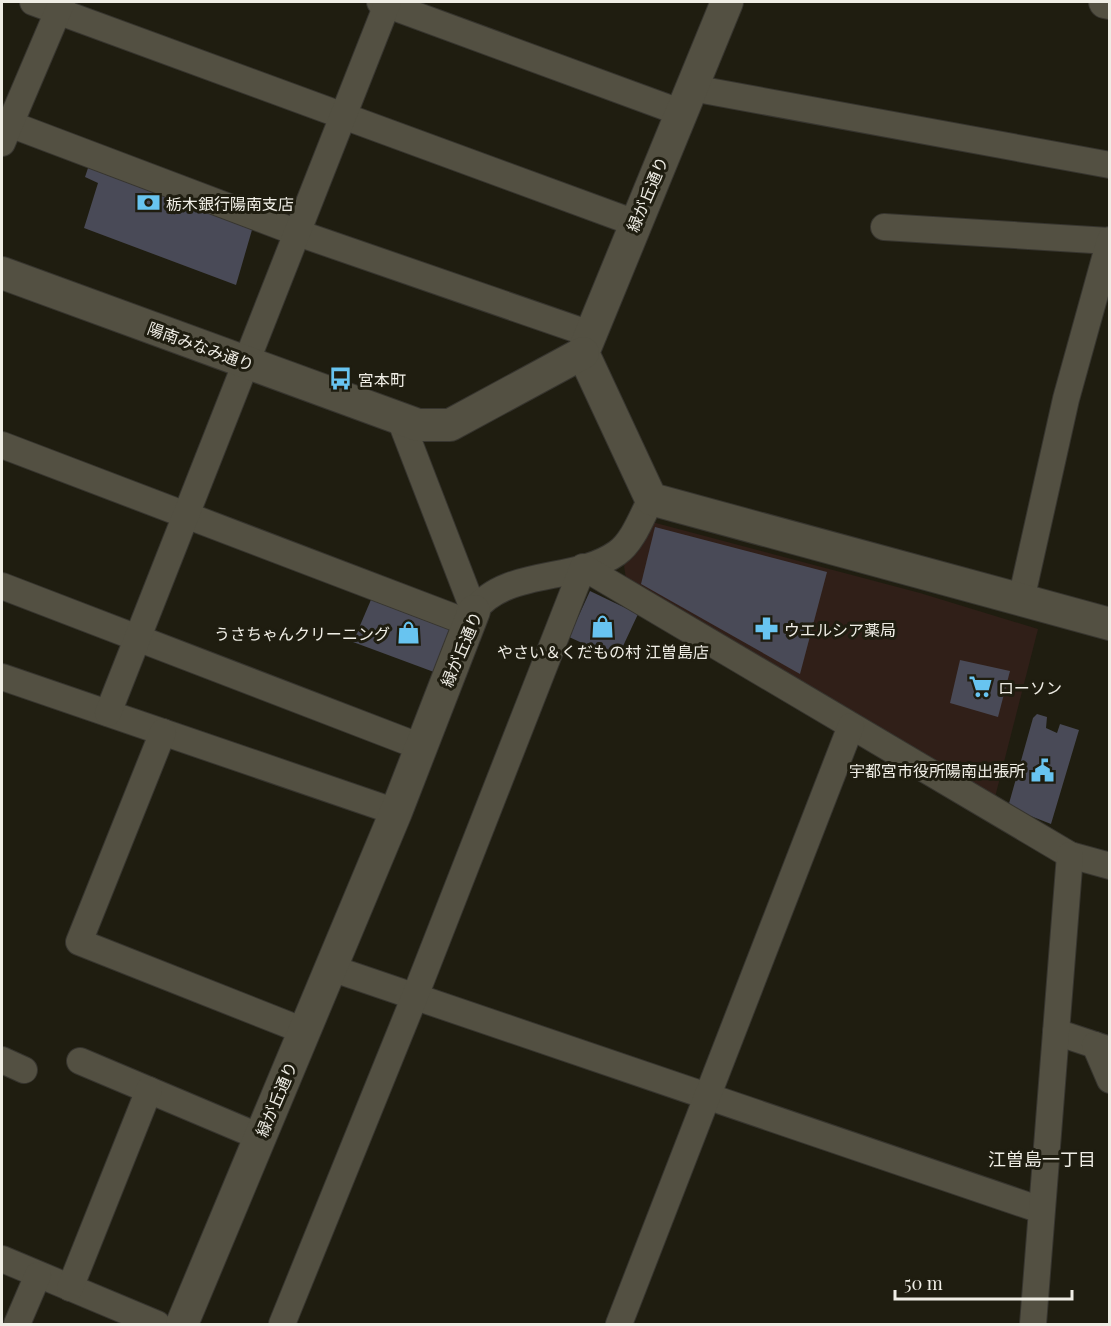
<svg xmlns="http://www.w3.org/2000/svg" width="1111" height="1326" font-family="'Playfair Display','Noto Sans JP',serif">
	<rect width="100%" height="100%" fill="#1f1d10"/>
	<path fill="#301f18" d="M652,522L920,593L1038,629L994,801L627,585L624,566Z"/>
	<g fill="#494a57">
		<path d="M91,159L254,223L236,285L84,228L98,183L85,177Z"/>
		<path d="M655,527L827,572L800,674L641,584Z"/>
		<path d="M590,591L638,614L617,659L569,637Z"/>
		<path d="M373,595L463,625L442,675L353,642Z"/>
		<path d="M960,660L1010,671L998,717L950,703Z"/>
		<path d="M1037,714L1047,717L1046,728L1057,733L1060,724L1079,730L1051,824L1008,807L1033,718Z"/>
	</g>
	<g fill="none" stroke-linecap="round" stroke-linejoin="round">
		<defs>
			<g id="minor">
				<path d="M33,2L635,223"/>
				<path d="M380,2L682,113"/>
				<path d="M692,88L1110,165"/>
				<path d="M2,121L298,233L590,334"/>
				<path d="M2,143L62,2"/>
				<path d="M884,227L1109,241"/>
				<path d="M400,419L474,611"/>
				<path d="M2,445L469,623"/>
				<path d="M2,586L421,747"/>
				<path d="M1021,600L1066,399L1110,240"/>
				<path d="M474,611C506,568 575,583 617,553C633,542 642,516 651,499"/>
				<path d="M2,677L396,812"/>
				<path d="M108,713L388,2"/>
				<path d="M163,732L79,942L304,1031"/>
				<path d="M331,968L1041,1210"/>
				<path d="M1056,1032L1110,1050"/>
				<path d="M1095,1045L1110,1080"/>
				<path d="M2,1060L24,1070"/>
				<path d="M80,1061L260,1137"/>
				<path d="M2,1259L157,1324"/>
				<path d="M70,1288L149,1090"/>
				<path d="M17,1324L38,1275"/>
				<path d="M282,1324L415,996L583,567L1070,855L1110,866"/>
				<path d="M619,1324L851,726"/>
				<path d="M1033,1324L1070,855"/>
			</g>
			<g id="tertiary">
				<path d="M727,2L583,353L651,499L1110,624"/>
				<path d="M1105,2L1110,3"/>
				<path d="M2,273L418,425H450L583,353"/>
				<path d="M182,1324L396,812L474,611"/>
			</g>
		</defs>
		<use href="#minor" stroke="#37352f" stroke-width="28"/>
		<use href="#tertiary" stroke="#37352f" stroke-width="34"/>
		<use href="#minor" stroke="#535042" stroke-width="26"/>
		<use href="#tertiary" stroke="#535042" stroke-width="32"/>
	</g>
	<defs>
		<symbol id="bank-bare" viewBox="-9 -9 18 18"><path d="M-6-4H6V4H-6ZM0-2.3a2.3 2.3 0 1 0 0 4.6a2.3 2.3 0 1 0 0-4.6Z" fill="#68c4f0" stroke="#1f1d10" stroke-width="2.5" paint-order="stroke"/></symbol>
		<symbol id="bus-bare" viewBox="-9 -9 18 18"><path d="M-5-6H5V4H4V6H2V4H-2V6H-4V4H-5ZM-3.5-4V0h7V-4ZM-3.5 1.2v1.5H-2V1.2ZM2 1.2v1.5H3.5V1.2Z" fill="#68c4f0" stroke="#1f1d10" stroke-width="2.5" paint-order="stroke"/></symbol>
		<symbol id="shop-bare" viewBox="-9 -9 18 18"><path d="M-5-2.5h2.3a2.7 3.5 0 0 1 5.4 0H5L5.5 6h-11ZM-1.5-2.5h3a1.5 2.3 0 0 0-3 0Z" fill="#68c4f0" stroke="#1f1d10" stroke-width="2.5" paint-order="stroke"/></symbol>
		<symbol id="pharmacy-bare" viewBox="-9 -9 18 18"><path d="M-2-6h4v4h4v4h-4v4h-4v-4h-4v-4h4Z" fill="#68c4f0" stroke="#1f1d10" stroke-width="2.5" paint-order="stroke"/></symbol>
		<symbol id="supermarket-bare" viewBox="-9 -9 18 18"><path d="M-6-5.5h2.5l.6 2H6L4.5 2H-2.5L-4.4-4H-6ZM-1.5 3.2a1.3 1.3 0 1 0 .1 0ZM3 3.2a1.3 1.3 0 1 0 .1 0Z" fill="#68c4f0" stroke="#1f1d10" stroke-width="2.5" paint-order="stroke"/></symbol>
		<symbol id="civic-bare" viewBox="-9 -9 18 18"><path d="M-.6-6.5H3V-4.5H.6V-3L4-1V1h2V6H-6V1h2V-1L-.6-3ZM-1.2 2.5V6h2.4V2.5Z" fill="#68c4f0" stroke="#1f1d10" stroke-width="2.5" paint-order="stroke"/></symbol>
	</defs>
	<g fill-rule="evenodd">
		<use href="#bank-bare" x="132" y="186" width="33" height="33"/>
		<use href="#bus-bare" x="324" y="362" width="33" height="33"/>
		<use href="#shop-bare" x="586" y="610" width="33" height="33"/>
		<use href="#pharmacy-bare" x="750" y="612" width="33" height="33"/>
		<use href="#shop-bare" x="392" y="616" width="33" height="33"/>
		<use href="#supermarket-bare" x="964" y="670" width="33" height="33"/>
		<use href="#civic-bare" x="1026" y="754" width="33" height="33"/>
	</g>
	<g text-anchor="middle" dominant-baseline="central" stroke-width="6" stroke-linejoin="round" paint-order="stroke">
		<g font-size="16" fill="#efede5" stroke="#1f1d10">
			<text transform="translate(647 194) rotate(-67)">緑が丘通り</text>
			<text transform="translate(201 346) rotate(20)">陽南みなみ通り</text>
			<text transform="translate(461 649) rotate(-67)">緑が丘通り</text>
			<text transform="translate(276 1099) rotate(-67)">緑が丘通り</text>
		</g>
		<g font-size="16" fill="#efede5" stroke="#1f1d10" text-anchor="start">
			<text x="166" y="203">栃木銀行陽南支店</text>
			<text x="358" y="379">宮本町</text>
			<text x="784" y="629">ウエルシア薬局</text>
			<text x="390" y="633" text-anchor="end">うさちゃんクリーニング</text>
			<text x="603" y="651" text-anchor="middle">やさい＆くだもの村 江曽島店</text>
			<text x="998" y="687">ローソン</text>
			<text x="1025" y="770" text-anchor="end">宇都宮市役所陽南出張所</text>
		</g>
		<g font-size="18" fill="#efede5" stroke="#1f1d10">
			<text x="1042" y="1159">江曽島一丁目</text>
		</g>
	</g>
	<rect width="1111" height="1326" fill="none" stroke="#efede5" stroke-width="6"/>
	<path d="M895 1290v9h177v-9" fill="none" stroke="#efede5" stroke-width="3"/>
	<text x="904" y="1290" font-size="18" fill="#efede5" stroke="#1f1d10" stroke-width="4.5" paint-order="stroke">50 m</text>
</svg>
